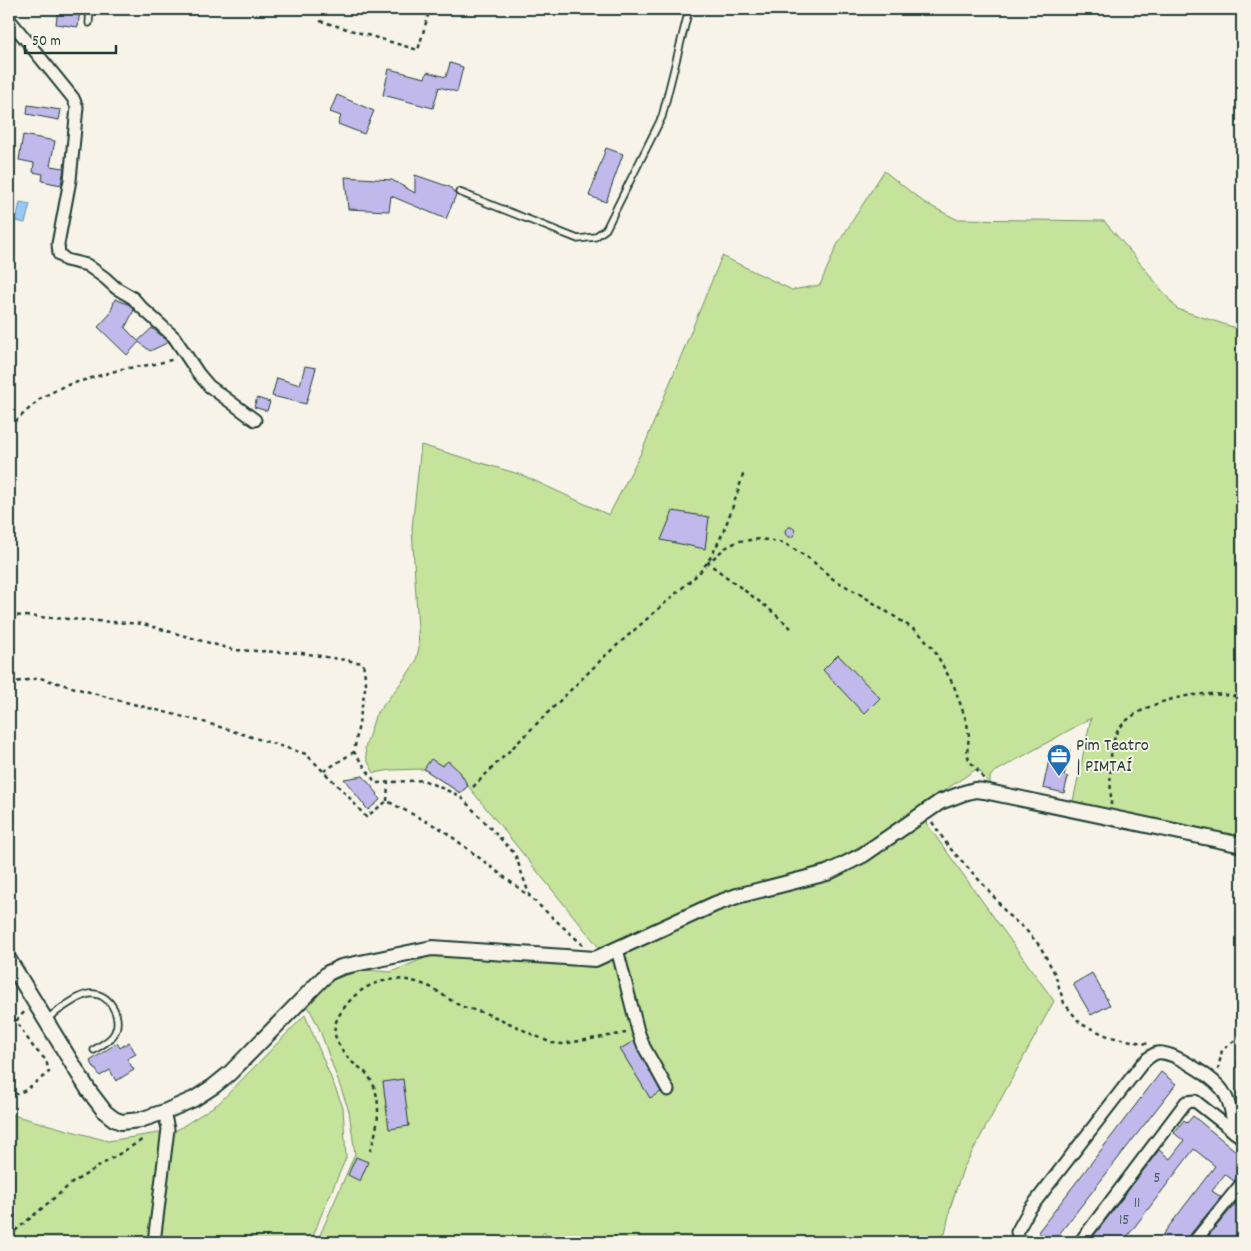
<svg xmlns="http://www.w3.org/2000/svg" width="1251" height="1251" font-family="Dekko,sans-serif">
	<rect width="100%" height="100%" fill="#f7f3e8"/>
	<filter id="ink" filterUnits="userSpaceOnUse"><feTurbulence type="fractalNoise" baseFrequency=".02" numOctaves="2"/><feDisplacementMap in="SourceGraphic" scale="10" xChannelSelector="R" yChannelSelector="G"/><feConvolveMatrix kernelMatrix="1 2 1 2 8 2 1 2 1" color-interpolation-filters="sRGB"/></filter>
	<g filter="url(#ink)">
		<g fill="#c5e39b" stroke="#729068" fill-rule="evenodd">
			<path d="M884,171L925,203L956,219L1104,221L1136,258L1177,309L1242,330V839L991,787L978,768L872,839L832,862L748,887L601,950L468,786L460,793L424,769L391,770L374,773L367,760L365,748L373,723L375,716L407,675L416,661L419,647L412,528L421,445L522,475L609,515L642,451L722,256L792,290L820,285L837,245ZM1091,718L1073,801L997,786L990,783V777L993,773Z"/>
			<path d="M924,820L1054,1001L963,1169L951,1205L945,1234L923,1242H551L544,1232L537,1242H317L355,1154L349,1111L319,1028L306,1002L331,980L364,970L391,972L435,954L543,960L584,966L610,959L613,962L624,958L623,954L641,947L642,943L733,902L809,881Z"/>
			<path d="M305,1015L343,1107L346,1158L320,1218L311,1242H9V1114L108,1141L177,1130L219,1103Z"/>
			<path d="M1242,1054V1123L1237,1119V1061Z"/>
		</g>
		<path fill="#98c9f5" stroke="#6891a8" d="M20,202L30,204L25,223L16,221Z"/>
		<g fill="#c1b9eb" stroke="#1f3d34">
			<path d="M58,9H80L78,27L56,24Z"/>
			<path d="M450,63L463,67L457,92L439,87L433,108L383,95L389,69L425,78L427,72L446,77Z"/>
			<path d="M337,95L374,111L364,134L338,124L341,116L330,112Z"/>
			<path d="M28,105L61,110L59,120L27,114Z"/>
			<path d="M23,135L55,141L50,166L64,168L61,185L42,181L43,174L33,172L34,163L19,160Z"/>
			<path d="M606,148L623,154L606,202L589,196Z"/>
			<path d="M415,175L450,187L454,192L456,195L446,219L391,196L389,211L348,209L345,177L392,180L415,193Z"/>
			<path d="M115,299L130,305L134,310L125,328L138,341L152,328L169,342L150,351L139,342L127,355L98,327L110,314Z"/>
			<path d="M305,366L316,368L306,404L272,396L277,378L300,385Z"/>
			<path d="M257,398L270,402L267,411L254,407Z"/>
			<path d="M673,511L709,517L705,549L661,540Z"/>
			<circle cx="790" cy="532" r="5"/>
			<path d="M838,655L880,698L864,714L823,670Z"/>
			<path d="M1052,746L1070,750L1064,776L1068,777L1064,793L1043,788Z"/>
			<path d="M431,759L442,766L448,761L460,772L468,786L460,793L424,769Z"/>
			<path d="M363,776L378,794L377,795L380,800L368,810L344,779Z"/>
			<path d="M1092,973L1110,1005L1091,1015L1073,984Z"/>
			<path d="M634,1041L661,1092L650,1098L620,1049Z"/>
			<path d="M129,1042L136,1054L127,1059L134,1070L116,1081L110,1070L100,1076L90,1061L117,1043L120,1048Z"/>
			<path d="M1161,1072L1176,1084L1053,1242H1051L1038,1232Z"/>
			<path d="M403,1079L409,1126L389,1129L383,1082Z"/>
			<path d="M1193,1116L1242,1156V1176H1239L1234,1181L1225,1174L1212,1191L1221,1197L1188,1237L1187,1242H1184L1177,1237L1173,1242H1157L1215,1166L1194,1149L1123,1242H1089L1159,1150L1170,1159L1184,1141L1174,1133L1184,1120L1187,1123Z"/>
			<path d="M356,1157L368,1162L360,1181L348,1175Z"/>
			<path d="M1242,1196V1242H1215L1209,1235Z"/>
		</g>
		<g fill="none" stroke-linecap="round" stroke-linejoin="round">
			<defs>
				<g id="service">
					<path d="M89,23L90,9"/>
					<path d="M459,192L578,239L595,237L606,229L662,117L689,9"/>
					<path d="M45,1020C57,1012 76,996 89,994C108,991 123,1016 115,1032C112,1040 101,1045 94,1050"/>
				</g>
				<path id="pedestrian" d="M1200,1235L1208,1242"/>
				<g id="minor">
					<path d="M9,19L73,98L77,107L70,180L58,244L59,254L66,260L87,265L105,278L116,288L133,298L141,307L174,337L198,373L209,386L255,420"/>
					<path d="M617,949L638,1031L644,1047L668,1090"/>
					<path d="M154,1242L168,1129L164,1112"/>
					<path d="M1020,1242L1017,1232L1029,1210L1141,1065C1146,1060 1150,1055 1157,1053C1172,1050 1214,1078 1223,1091C1231,1103 1232,1118 1234,1132"/>
					<path d="M1080,1242L1186,1102L1195,1101L1242,1138"/>
					<path d="M1194,1242L1242,1183"/>
				</g>
				<path id="tertiary" d="M9,960L89,1091L105,1112L114,1119L121,1122L140,1120L164,1112L194,1099L214,1086L230,1073L328,973L341,967L432,948L595,959L715,904L737,896L827,873L863,855L940,802L964,793L975,790L984,791L1242,845"/>
			</defs>
			<use href="#service" stroke="#1f3d34" stroke-width="9"/>
			<use href="#pedestrian" stroke="#1f3d34" stroke-width="12"/>
			<use href="#minor" stroke="#1f3d34" stroke-width="15"/>
			<use href="#tertiary" stroke="#1f3d34" stroke-width="18"/>
			<g stroke="#1f3d34" stroke-width="2.5" stroke-dasharray="4 4" stroke-linecap="butt">
				<path d="M320,21L418,50L430,9"/>
				<path d="M9,427L41,398L64,386L122,369L155,364L175,359"/>
				<path d="M9,615L143,624L234,650L302,653L363,663L366,683L354,752L376,783L423,780L460,796L515,854L530,897L583,945"/>
				<path d="M791,628L768,608L708,563L725,548L739,541L761,539L784,543L810,559L833,579L863,596L918,632L933,648L954,686L967,723L969,736L967,753L969,760L984,779"/>
				<path d="M9,683L40,678L114,699L207,723L306,754L347,795L366,817L387,801L443,830L529,896"/>
				<path d="M324,771L354,752"/>
				<path d="M473,787L606,655L698,574C720,551 734,503 744,472"/>
				<path d="M387,801L388,783"/>
				<path d="M1111,805C1111,784 1108,757 1115,737C1125,708 1180,694 1208,694C1219,694 1231,696 1242,697"/>
				<path d="M932,822L948,846L991,893L1008,915L1025,929L1040,946L1055,974L1064,1003L1081,1024L1110,1037L1148,1044"/>
				<path d="M9,1011L34,1048L46,1060L49,1072L26,1090L9,1097"/>
				<path d="M16,1021L25,1011"/>
				<path d="M1218,1070L1222,1050L1242,1035"/>
				<path d="M370,1151C379,1127 384,1092 365,1072C361,1068 357,1066 353,1063C347,1058 338,1045 336,1038C331,1025 340,1013 347,1004C369,977 402,973 432,988C442,994 451,1001 461,1006C471,1010 481,1011 490,1015C512,1023 531,1035 552,1043L562,1044L626,1033"/>
				<path d="M9,1236L72,1183L145,1138"/>
				<path d="M9,1237L24,1242"/>
			</g>
			<use href="#service" stroke="#f7f3e8" stroke-width="5.5"/>
			<use href="#pedestrian" stroke="#f7f3e8" stroke-width="9"/>
			<use href="#minor" stroke="#f7f3e8" stroke-width="11"/>
			<use href="#tertiary" stroke="#f7f3e8" stroke-width="14"/>
		</g>
	</g>
	<defs>
		<symbol id="office-pin" viewBox="-11 -11 22 30"><path d="M0 17L-7.5 6A9.5 9.5 0 1 1 7.5 6Z" fill="#1f6fb2" stroke="#f7f3e8"/><path d="M-6-3h4V-5.5h4V-3h4V5H-6ZM-1-4.5V-3h2v-1.5ZM-6 0V1H6V0Z" fill="#fff"/></symbol>
	</defs>
	<g fill-rule="evenodd">
		<use href="#office-pin" x="1045" y="742" width="28" height="38"/>
	</g>
	<g text-anchor="middle" dominant-baseline="central" stroke-width="4" stroke-linejoin="round" paint-order="stroke">
		<g font-size="15" fill="#485c62">
			<text x="1157" y="1179">5</text>
			<text x="1137" y="1204">11</text>
			<text x="1124" y="1221">15</text>
		</g>
		<g font-size="18" fill="#1f3d34" stroke="#f7f3e8" text-anchor="start">
			<text x="1076" y="746">Pim Teatro<tspan x="1076" dy="21">| PIMTAÍ</tspan></text>
		</g>
	</g>
	<rect width="1251" height="1251" fill="none" stroke="#f7f3e8" stroke-width="30"/>
	<rect x="15" y="15" width="1221" height="1221" fill="none" stroke="#1f3d34" stroke-width="2" filter="url(#ink)"/>
	<path d="M25 45v8h91v-8" fill="none" stroke="#1f3d34" stroke-width="2.5"/>
	<text x="32" y="45" font-size="15" fill="#1f3d34" stroke="#f7f3e8" stroke-width="4" paint-order="stroke">50 m</text>
</svg>
